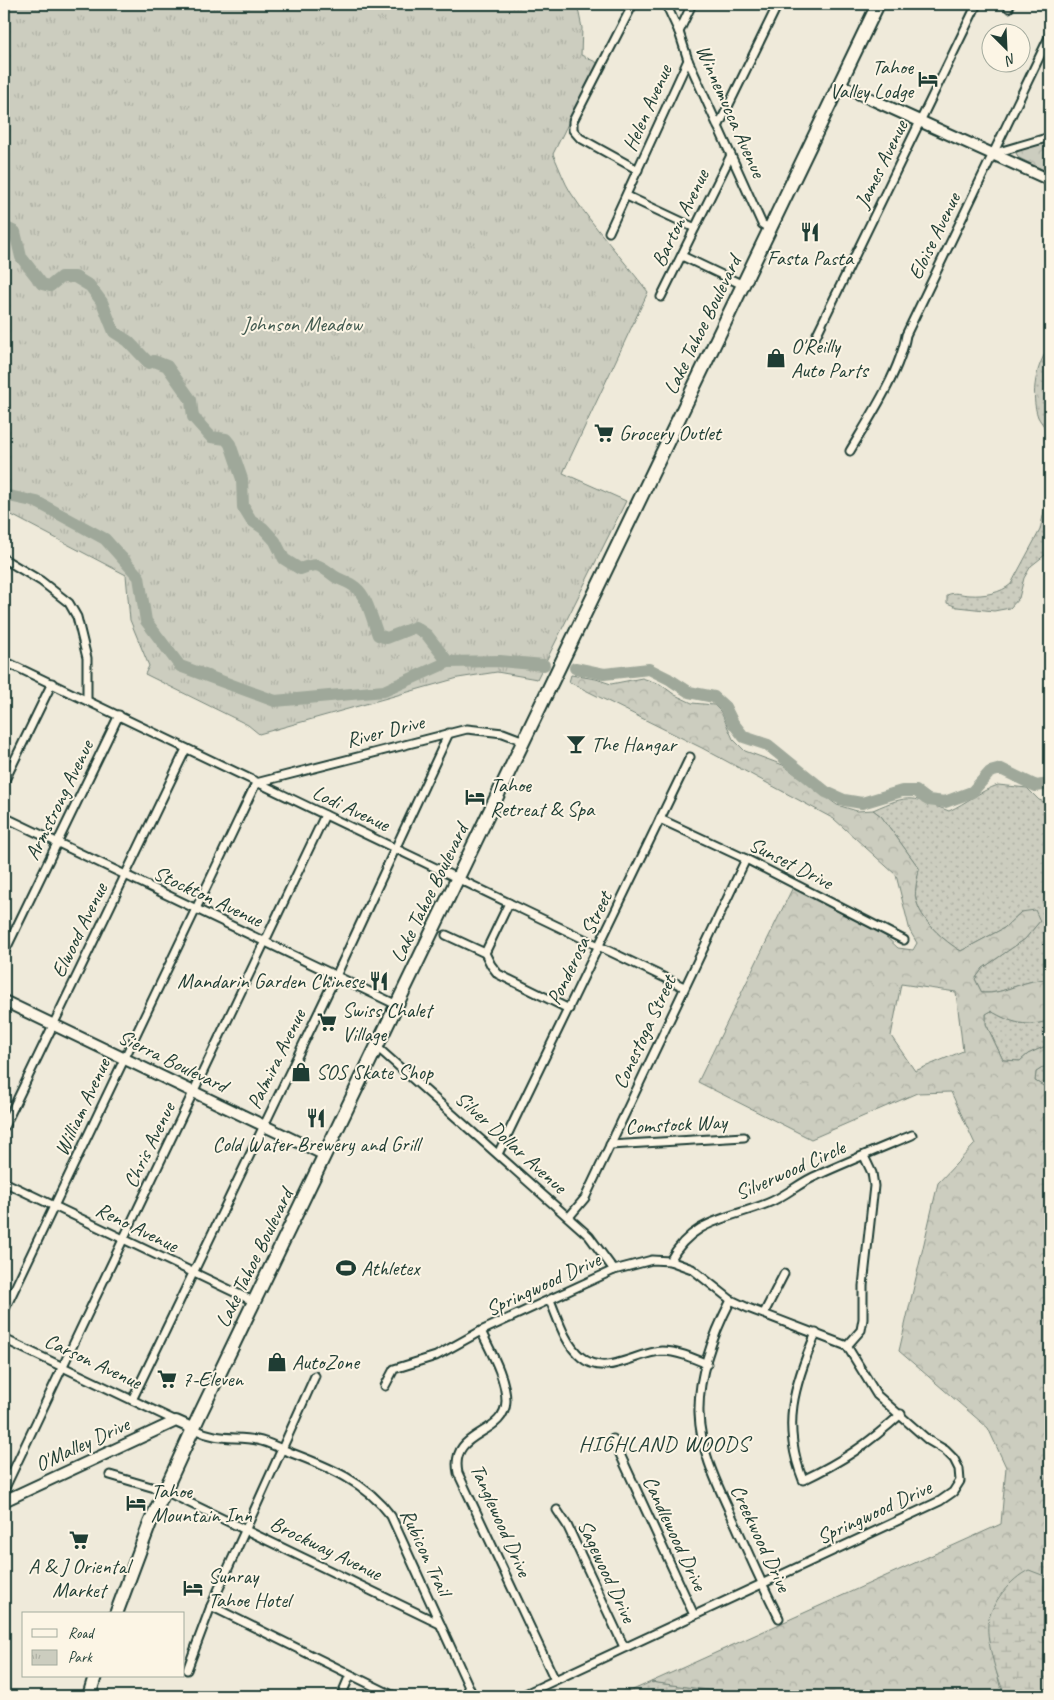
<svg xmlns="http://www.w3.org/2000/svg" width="1054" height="1700" font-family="Caveat,sans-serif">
	<defs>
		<pattern id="grass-dots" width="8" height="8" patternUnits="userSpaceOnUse" patternTransform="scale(1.25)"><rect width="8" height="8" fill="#cccdbf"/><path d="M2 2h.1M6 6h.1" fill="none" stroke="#afb1a5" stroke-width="1.8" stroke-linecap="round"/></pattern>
		<pattern id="forest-crowns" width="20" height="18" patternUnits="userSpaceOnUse" patternTransform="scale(1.25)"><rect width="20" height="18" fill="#cccdbf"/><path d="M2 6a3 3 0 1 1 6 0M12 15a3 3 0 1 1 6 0" fill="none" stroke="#afb1a5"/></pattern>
		<pattern id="wetland-marsh" width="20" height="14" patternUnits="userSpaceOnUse" patternTransform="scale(1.25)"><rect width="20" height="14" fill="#cccdbf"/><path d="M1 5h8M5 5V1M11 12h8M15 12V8" fill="none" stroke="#afb1a5"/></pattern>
		<pattern id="park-tufts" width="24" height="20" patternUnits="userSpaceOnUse" patternTransform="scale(1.25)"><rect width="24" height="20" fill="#cccdbf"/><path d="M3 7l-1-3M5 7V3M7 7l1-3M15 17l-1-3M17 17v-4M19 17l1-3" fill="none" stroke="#afb1a5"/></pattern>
	</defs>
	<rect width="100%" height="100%" fill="#efeada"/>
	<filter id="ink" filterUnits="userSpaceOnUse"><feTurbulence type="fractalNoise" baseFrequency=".02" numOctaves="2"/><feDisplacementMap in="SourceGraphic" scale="10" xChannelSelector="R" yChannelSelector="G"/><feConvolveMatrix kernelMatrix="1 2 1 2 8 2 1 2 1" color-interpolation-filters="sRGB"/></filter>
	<g filter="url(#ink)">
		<g fill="url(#grass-dots)" stroke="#76857a">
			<path d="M1050,346V487C1041,472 1049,451 1047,434C1046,427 1041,423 1038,417C1030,395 1036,364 1050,346Z"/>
			<path d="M1050,503V551L1031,566L1024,578L1019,598L1010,608L994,611L957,607L947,603V595C956,591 961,595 970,595C984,596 1001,593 1011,584L1040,530L1045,507Z"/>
			<path d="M998,785L1027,788L1039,800L1050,804V980C1026,977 1006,995 982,993L975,979L983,968L1025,939L1040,921L1021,912L1004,928L961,951C944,941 920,920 916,899C914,890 918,877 919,868L881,816L873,810C911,793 911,797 949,811C966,803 980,791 998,785Z"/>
			<path d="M991,1011C1011,1023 1028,1028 1050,1020V1044L1028,1054L1020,1061L1003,1060L986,1024V1014Z"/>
			<path d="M1050,1063V1090L1035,1081L1036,1072Z"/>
			<path d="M651,1682L722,1692L724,1696H619Z"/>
		</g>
		<g fill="url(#forest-crowns)" stroke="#76857a" fill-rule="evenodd">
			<path d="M1050,141V173L1019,158L1016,153L1024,148Z"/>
			<path d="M571,675L596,679L611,684L642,678L660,684L675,695L692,703L714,705L721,712L733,739L745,751L783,765L837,805L857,811L873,810L881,816L919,868C918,877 914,890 916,899C920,920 944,941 961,951L1004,928L1021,912L1035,910L1040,921L1025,939L983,968L975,979L982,993C1006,995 1026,977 1050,980V1020C1028,1028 1011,1023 991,1011L986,1014V1024L1003,1060L1020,1061L1028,1054L1050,1044V1063L1036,1072L1035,1081L1050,1090V1578L1045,1576L992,1653L1000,1686L1006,1696H724L722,1692L651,1682L1001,1524L1006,1467L988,1428L899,1351L938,1183L975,1144L951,1092L917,1093L811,1139L698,1082L793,887L884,935L898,948L913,950L917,943L910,931L896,875L834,819L702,748L569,682ZM901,984L956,992L963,1051L915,1071L891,1036Z"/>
		</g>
		<path fill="url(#wetland-marsh)" stroke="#76857a" d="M1029,1570L1050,1578V1696H1006C998,1682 986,1641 988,1624C990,1604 1011,1578 1029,1570Z"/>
		<path fill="url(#park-tufts)" stroke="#76857a" d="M4,4H577L582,28L581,55L598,63L553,154C559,167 564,182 571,193C594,228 623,259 648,292L563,473L626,501L537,679L497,672L458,678L259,734L248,725L145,674L149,666L130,620L126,575L4,511Z"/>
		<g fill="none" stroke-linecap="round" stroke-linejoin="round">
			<g stroke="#9fa89a" stroke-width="12">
				<path d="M4,227L15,232L21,257L42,284L50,286L61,277H75L90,286L102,302L114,332L128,341L149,363L154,361L167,366L191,400L193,417L211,437L226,439L230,444L242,479L243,507L251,520L263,528L275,541L284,559L300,569C319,562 319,565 334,576C340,580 349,582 355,587C368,597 372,620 378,635L387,638L415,627L427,635L448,662"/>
				<path d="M4,495L37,502L105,539L139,577L146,621L180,666L275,701L384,691L448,662L500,661L544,665"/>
				<path d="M575,668L604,674L649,669L669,679"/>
				<path d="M672,681L689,692L714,697L725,707L733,723L744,737L768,745L826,792L844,800L862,803L902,791H916L928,800L945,802L972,792L990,772L1001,769L1036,786L1050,784"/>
			</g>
			<defs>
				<g id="street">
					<path d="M633,4L573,121V130L580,138L638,170"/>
					<path d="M666,4L679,32L688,60L762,224L770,229"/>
					<path d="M1010,4L1009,8L1010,4"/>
					<path d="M679,32L692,4"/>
					<path d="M718,127L778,4"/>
					<path d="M995,153L1050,137"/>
					<path d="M627,196L695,228"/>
					<path d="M609,232L688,60"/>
					<path d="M682,256L743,285"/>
					<path d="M661,297L731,155"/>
					<path d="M815,338L977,4"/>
					<path d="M850,451C869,419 900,372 906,335L1050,35"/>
					<path d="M4,559L41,581L69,603L77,617L87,658V700"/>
					<path d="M4,661L684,987"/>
					<path d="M4,782L52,683"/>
					<path d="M4,817L397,1005"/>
					<path d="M660,819L746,859L904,940"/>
					<path d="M446,935L485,953L509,903"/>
					<path d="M4,953L119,715"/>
					<path d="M485,953L491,965L498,974L569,1009"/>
					<path d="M377,1047L589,1236L614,1270"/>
					<path d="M4,1127L186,749"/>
					<path d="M610,1145L744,1137"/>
					<path d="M498,1154L690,757"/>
					<path d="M4,1182L255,1302"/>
					<path d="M569,1217L585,1198L746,859"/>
					<path d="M670,1261C692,1219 729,1219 768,1203C786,1196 800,1182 818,1175C849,1161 881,1148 912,1135"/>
					<path d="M550,1300C558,1319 565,1344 581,1357C605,1378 636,1352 662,1351C677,1351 693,1358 707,1364"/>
					<path d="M731,1300C714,1333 698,1375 699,1413C700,1451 718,1486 734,1521C748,1553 763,1586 779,1618"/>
					<path d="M4,1311L256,783L467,729L503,733L524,741"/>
					<path d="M764,1313L784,1274"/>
					<path d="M481,1331C491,1352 506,1378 506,1401C505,1437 449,1429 458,1473L555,1680"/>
					<path d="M816,1333C794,1385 781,1425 803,1480C843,1461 868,1444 901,1414"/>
					<path d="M4,1339L176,1421"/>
					<path d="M847,1346L861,1330L863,1319V1286L874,1186L872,1173L864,1156"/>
					<path d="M385,1386L394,1369L436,1356L481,1331L614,1270L652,1260L670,1261L692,1269L731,1300L748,1308L847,1346L877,1395L928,1440L945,1450L954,1459L959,1469L960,1481L953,1492L940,1501L521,1696"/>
					<path d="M132,1400L336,976L449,733"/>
					<path d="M194,1429C219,1441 232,1436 257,1440C269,1442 278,1448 289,1452C329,1467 366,1482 391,1516L473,1696"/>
					<path d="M613,1439L694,1615"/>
					<path d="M110,1475L165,1491L440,1624"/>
					<path d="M4,1490L325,815"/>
					<path d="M557,1510L567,1525L624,1647"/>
					<path d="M211,1606L394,1696"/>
					<path d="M187,1670L211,1606L315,1376"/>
					<path d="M341,1696L350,1675"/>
				</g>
				<g id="secondary">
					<path d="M840,85L1050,180"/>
					<path d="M4,1001L325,1155"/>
					<path d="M4,1501L176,1421L194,1429"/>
				</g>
				<g id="highway">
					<path d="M116,1614L150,1523L199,1416L878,4"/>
					<path d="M89,1696L95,1676"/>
				</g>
			</defs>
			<use href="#street" stroke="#1f3d34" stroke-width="11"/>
			<use href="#secondary" stroke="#1f3d34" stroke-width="14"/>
			<use href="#highway" stroke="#1f3d34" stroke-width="16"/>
			<use href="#street" stroke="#fcf5e5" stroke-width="7"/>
			<use href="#secondary" stroke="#fcf5e5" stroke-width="10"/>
			<use href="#highway" stroke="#fcf5e5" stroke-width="12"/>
		</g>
	</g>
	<defs>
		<symbol id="hotel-bare" viewBox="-9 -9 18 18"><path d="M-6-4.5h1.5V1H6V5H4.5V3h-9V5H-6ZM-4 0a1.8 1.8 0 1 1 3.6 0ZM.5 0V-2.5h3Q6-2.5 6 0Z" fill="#1f3d34" stroke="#fcf5e5" stroke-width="2.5" paint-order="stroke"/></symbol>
		<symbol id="restaurant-bare" viewBox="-9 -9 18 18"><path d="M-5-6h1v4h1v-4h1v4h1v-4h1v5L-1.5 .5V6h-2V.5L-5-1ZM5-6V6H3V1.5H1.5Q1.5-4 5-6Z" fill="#1f3d34" stroke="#fcf5e5" stroke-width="2.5" paint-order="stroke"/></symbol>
		<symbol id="shop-bare" viewBox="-9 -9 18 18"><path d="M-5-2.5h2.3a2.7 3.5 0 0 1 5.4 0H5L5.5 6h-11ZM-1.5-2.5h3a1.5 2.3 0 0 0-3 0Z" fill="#1f3d34" stroke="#fcf5e5" stroke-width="2.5" paint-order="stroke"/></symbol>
		<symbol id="supermarket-bare" viewBox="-9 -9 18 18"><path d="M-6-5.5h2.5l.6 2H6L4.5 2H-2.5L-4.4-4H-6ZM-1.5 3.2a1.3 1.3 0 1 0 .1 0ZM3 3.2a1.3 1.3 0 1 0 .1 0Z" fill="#1f3d34" stroke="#fcf5e5" stroke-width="2.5" paint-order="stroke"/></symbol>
		<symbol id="bar-bare" viewBox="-9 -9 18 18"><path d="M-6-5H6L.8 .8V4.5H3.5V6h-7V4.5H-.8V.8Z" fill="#1f3d34" stroke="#fcf5e5" stroke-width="2.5" paint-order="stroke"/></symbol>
		<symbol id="stadium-bare" viewBox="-9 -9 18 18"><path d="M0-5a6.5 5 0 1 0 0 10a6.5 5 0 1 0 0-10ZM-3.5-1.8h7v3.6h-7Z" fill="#1f3d34" stroke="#fcf5e5" stroke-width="2.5" paint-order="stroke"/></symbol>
	</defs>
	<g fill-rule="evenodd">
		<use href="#hotel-bare" x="914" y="65" width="28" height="28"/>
		<use href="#restaurant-bare" x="796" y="218" width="28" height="28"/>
		<use href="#shop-bare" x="762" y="344" width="28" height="28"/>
		<use href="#supermarket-bare" x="590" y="419" width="28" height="28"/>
		<use href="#bar-bare" x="562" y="730" width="28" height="28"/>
		<use href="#hotel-bare" x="461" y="783" width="28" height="28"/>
		<use href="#restaurant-bare" x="365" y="967" width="28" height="28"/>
		<use href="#supermarket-bare" x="313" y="1008" width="28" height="28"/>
		<use href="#shop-bare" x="287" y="1058" width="28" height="28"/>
		<use href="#restaurant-bare" x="302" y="1104" width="28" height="28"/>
		<use href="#stadium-bare" x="332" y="1254" width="28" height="28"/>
		<use href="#shop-bare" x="263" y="1348" width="28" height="28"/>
		<use href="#supermarket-bare" x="153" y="1365" width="28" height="28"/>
		<use href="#hotel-bare" x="122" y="1489" width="28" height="28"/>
		<use href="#supermarket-bare" x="65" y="1526" width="28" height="28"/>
		<use href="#hotel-bare" x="179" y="1574" width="28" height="28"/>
	</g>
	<g text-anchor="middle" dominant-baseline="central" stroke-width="4" stroke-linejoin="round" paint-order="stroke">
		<g font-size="21" fill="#1f3d34" stroke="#fcf5e5" text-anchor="start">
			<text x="913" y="67" text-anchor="end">Tahoe<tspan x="913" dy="24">Valley Lodge</tspan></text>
			<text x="810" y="258" text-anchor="middle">Fasta Pasta</text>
			<text x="791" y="346">O'Reilly<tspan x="791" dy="24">Auto Parts</tspan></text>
			<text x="619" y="433">Grocery Outlet</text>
			<text x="591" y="744">The Hangar</text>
			<text x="490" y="785">Tahoe<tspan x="490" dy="24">Retreat &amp; Spa</tspan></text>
			<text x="364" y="981" text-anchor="end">Mandarin Garden Chinese</text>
			<text x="342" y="1010">Swiss Chalet<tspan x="342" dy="24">Village</tspan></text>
			<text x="316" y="1072">SOS Skate Shop</text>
			<text x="316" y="1144" text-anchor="middle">Cold Water Brewery and Grill</text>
			<text x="361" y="1268">Athletex</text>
			<text x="292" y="1362">AutoZone</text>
			<text x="182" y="1379">7-Eleven</text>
			<text x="151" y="1491">Tahoe<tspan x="151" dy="24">Mountain Inn</tspan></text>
			<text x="79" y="1566" text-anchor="middle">A &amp; J Oriental<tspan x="79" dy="24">Market</tspan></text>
			<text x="208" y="1576">Sunray<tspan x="208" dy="24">Tahoe Hotel</tspan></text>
		</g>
		<g font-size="21" fill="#1f3d34" stroke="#fcf5e5">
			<text transform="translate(647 108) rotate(-66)">Helen Avenue</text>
			<text transform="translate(731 111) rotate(66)">Winnemucca Avenue</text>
			<text transform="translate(881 164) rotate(-64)">James Avenue</text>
			<text transform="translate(680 218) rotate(-64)">Barton Avenue</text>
			<text transform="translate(934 236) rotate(-64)">Eloise Avenue</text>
			<text transform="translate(702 325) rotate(-64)">Lake Tahoe Boulevard</text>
			<text transform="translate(385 731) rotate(-14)">River Drive</text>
			<text transform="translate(59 800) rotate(-64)">Armstrong Avenue</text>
			<text transform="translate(351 808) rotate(25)">Lodi Avenue</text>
			<text transform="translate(791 863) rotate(27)">Sunset Drive</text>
			<text transform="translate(429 893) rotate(-64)">Lake Tahoe Boulevard</text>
			<text transform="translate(208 896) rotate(25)">Stockton Avenue</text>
			<text transform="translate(79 930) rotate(-64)">Elwood Avenue</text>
			<text transform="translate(579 948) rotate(-64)">Ponderosa Street</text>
			<text transform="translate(644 1032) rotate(-65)">Conestoga Street</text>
			<text transform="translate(276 1059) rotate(-64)">Palmira Avenue</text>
			<text transform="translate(173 1061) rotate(26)">Sierra Boulevard</text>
			<text transform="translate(82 1107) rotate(-65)">William Avenue</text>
			<text transform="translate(676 1124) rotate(-3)">Comstock Way</text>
			<text transform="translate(511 1142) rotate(42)">Silver Dollar Avenue</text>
			<text transform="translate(149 1145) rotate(-64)">Chris Avenue</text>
			<text transform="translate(790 1170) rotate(-24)">Silverwood Circle</text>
			<text transform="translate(137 1227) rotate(26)">Reno Avenue</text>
			<text transform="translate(254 1258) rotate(-64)">Lake Tahoe Boulevard</text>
			<text transform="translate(543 1284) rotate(-25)">Springwood Drive</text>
			<text transform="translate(93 1361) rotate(25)">Carson Avenue</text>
			<text transform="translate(82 1444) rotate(-25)">O'Malley Drive</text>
			<text transform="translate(874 1512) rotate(-25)">Springwood Drive</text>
			<text transform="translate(501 1520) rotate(66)">Tanglewood Drive</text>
			<text transform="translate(675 1533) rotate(65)">Candlewood Drive</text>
			<text transform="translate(761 1538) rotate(65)">Creekwood Drive</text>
			<text transform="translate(326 1548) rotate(26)">Brockway Avenue</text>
			<text transform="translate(426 1552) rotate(65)">Rubicon Trail</text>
			<text transform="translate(607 1571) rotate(65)">Sagewood Drive</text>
		</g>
		<g font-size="21" fill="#425a50" stroke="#fcf5e5">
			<text x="302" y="324">Johnson Meadow</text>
		</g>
		<g font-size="22" letter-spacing="1" fill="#1f3d34" stroke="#fcf5e5">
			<text x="664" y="1444">HIGHLAND WOODS</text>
		</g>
	</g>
	<rect width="1054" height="1700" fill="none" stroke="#fcf5e5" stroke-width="20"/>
	<rect x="10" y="10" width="1034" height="1680" fill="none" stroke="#1f3d34" stroke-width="2" filter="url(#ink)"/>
	<rect x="22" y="1612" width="162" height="65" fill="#fcf5e5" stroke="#a4ab9e"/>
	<rect x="32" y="1629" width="25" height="8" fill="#fcf5e5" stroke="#a4ab9e"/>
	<text x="68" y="1638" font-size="15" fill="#1f3d34">Road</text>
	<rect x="32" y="1650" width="25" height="15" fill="url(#park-tufts)" stroke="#a4ab9e"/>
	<text x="68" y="1662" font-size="15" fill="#1f3d34">Park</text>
	<g transform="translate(1006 48) rotate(156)"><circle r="24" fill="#fcf5e5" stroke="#a4ab9e"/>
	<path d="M0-4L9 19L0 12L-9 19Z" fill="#1f3d34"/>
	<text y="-8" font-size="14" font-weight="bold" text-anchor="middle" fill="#1f3d34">N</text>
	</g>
</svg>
